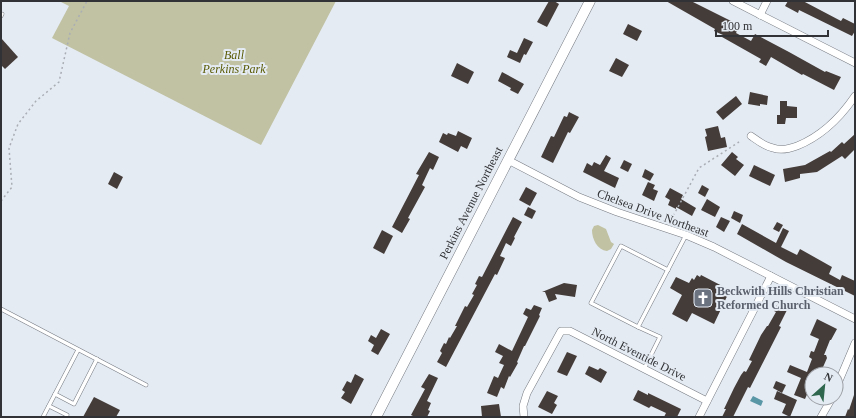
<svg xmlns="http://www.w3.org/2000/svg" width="856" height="418" font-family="'Times New Roman',serif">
	<rect width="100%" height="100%" fill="#e5ebf3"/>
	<g fill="#c0c2a3">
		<path d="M59,1H336L261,145L52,38L69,6Z"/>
		<path d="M598,225L606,229L611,242L614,244L611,249L607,251C597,250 592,239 592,230L594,226Z"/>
	</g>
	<path fill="#5a97a6" d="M753,396L763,401L761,406L750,401Z"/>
	<g fill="#443c39">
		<path d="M549,1H554L559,4L547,27L537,22Z"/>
		<path d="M666,1H691L731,21L729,25L738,29L736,33L751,41L755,34L789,52L825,72L826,71L841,77L834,90L803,74L802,75L771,57L766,66L759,62L761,59L722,37L723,35L714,31L715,29Z"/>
		<path d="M788,1H803L841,21L843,18L855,24V31L852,36L799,10L798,13L785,6Z"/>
		<path d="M628,24L642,31L637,41L623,34Z"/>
		<path d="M1,38L18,57L5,69L1,65Z"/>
		<path d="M524,38L533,42L526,55L524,54L520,63L507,57L510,50L517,53Z"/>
		<path d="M616,58L629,65L622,77L609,71Z"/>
		<path d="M457,63L474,72L468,84L451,76Z"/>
		<path d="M502,72L524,84L518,94L510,90L511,88L498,81Z"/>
		<path d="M750,92L768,96L767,105L760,104V106L748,104Z"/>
		<path d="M736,96L742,104L723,120L716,112Z"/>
		<path d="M780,101H787V106L797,107V118H786L785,124H777V115H780Z"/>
		<path d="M569,112L579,117L570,133L568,132L553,163L541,157L551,136L554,137L564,116L567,117Z"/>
		<path d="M718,126L721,138L725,137L727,147L708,151L705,137L707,136L705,129Z"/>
		<path d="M458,131L472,138L467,149L461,146L458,152L439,142L443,133L447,135L448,133L456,136Z"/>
		<path d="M855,134V149L845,159L842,156L817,172L800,174V178L785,182L783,169L805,165L830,151L831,152L842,142L844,144Z"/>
		<path d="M429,152L439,157L433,170L430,168L422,185L425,187L408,218L410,219L402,233L392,227L419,175L416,174Z"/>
		<path d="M732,152L738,157L736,159L744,165L735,176L721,165Z"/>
		<path d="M606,155L611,158L604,171L619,178L615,188L583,172L587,163L592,166L594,162L600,165Z"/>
		<path d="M624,160L632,164L628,172L620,168Z"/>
		<path d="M754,165L775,175L770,186L749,176Z"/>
		<path d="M645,169L654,174L650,181L642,177Z"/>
		<path d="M114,172L123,177L117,189L108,184Z"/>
		<path d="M648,182L655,185L653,189L658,191L654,201L642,195Z"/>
		<path d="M702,185L709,189L705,197L698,193Z"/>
		<path d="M526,187L537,193L530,206L519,200Z"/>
		<path d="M670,188L683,195L681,199L696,208L692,216L676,207V209L668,205L670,200L665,197Z"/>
		<path d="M707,199L720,207L715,217L701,210Z"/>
		<path d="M528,207L536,211L532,219L524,215Z"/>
		<path d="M734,211L743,215L740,223L731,218Z"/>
		<path d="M513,217L522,222L514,237L515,238L511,246L506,243L500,256L505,258L497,275L495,274L446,367L437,362L442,353L440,351L444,343L446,344L449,337L450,338L457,326H455L465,306L467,307L474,295L472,294L477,285L475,284L479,276L482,277Z"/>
		<path d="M721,217L730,221L724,232L716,227Z"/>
		<path d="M777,222L783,225L779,232L773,229Z"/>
		<path d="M742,224L776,243L783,228L789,231L781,247L797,255L800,249L832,267L829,274L840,280L842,275L855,281V296L786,262L737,234Z"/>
		<path d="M382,230L393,236L384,254L373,248Z"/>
		<path d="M697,275L700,277L701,275L730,290L714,324L692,313L687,322L672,314L682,295L670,288L676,277L689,283L692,278L694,280Z"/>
		<path d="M564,283L577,285L575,297L555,294L557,299L549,302L545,292H542Z"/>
		<path d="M779,301L789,306L779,326L781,327L750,388L748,387L733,417H722L726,409H724L734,388L741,375L744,371L746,372L752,361L749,360L761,335L767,326H768L776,312L774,311Z"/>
		<path d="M534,305L542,308L539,315L540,316L525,346H524L517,362L518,363L510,377L509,376L504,389L501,387L497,397L487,393L494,376L498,378L504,365L499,363L503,356L495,352L499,344L512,351L528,317L523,314L526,308L531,310Z"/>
		<path d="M817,319L837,329L831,340H830L824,355H826L827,358L820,374H812V383L805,399L794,395L801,378L787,372L790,365L807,372L812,359L809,357L811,351L814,352L819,339L810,335Z"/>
		<path d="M381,329L390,334L378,355L371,351L374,345L368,341L371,335L376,338Z"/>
		<path d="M567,352L577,356L567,376L557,372Z"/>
		<path d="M589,366L598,370L600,368L607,372L601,383L585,374Z"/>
		<path d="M355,374L364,379L351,404L341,398L345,392L342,390L347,381L351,383Z"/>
		<path d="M429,374L438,378L427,401L431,403L428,410L430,411L427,417H415L411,415L425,389L421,387Z"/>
		<path d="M776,381L786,385L782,393L773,388Z"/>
		<path d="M638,390L648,395V393L681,409L677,417H664L666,413L651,406L649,408L633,400Z"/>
		<path d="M547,391L558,396L554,403L557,405L552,414L538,407Z"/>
		<path d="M777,391L797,400L790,417L782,413L786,404L774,399Z"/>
		<path d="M854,395L855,417H845L848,409L849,410Z"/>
		<path d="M94,397L120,410L116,417H83Z"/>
		<path d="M499,404L501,417H482L481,406Z"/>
	</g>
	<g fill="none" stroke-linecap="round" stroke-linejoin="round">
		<defs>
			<g id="lane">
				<path d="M1,16L2,14"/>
				<path d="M1,309L146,385"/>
				<path d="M638,327L591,303L621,246L668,270"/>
				<path d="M644,369L660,337L638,327L686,235"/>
				<path d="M55,394L74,404L97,359"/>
				<path d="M49,406L67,415L66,417"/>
				<path d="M43,417L78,350"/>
			</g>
			<g id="street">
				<path d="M733,1L855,63"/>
				<path d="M760,15L767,1"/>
				<path d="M751,136C758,141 764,146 773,148C781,151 789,149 797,146C822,136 840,118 855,96"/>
				<path d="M508,160L579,197L617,212L686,235L714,247L855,319"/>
				<path d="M836,388L855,343"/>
				<path d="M524,417L523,406L527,393L561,331H570L707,401"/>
				<path d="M699,417L771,276"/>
				<path d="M821,417L832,398"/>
			</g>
			<path id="secondary" d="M376,417L590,1"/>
		</defs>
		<use href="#lane" stroke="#757a81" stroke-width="4.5"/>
		<use href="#street" stroke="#757a81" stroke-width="8"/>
		<use href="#secondary" stroke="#757a81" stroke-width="11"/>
		<g stroke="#a9adb4" stroke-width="1.5" stroke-dasharray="2 3" stroke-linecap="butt">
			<path d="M1,201L12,187L9,148L18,124L36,101L59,82L70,33L87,1"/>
			<path d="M671,220L699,168L739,142"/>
		</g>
		<use href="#lane" stroke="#fff" stroke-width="3.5"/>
		<use href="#street" stroke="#fff" stroke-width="7"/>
		<use href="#secondary" stroke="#fff" stroke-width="10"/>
	</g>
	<defs>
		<symbol id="church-square" viewBox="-11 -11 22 22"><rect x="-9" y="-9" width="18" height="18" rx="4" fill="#6b7280" stroke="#e5ebf3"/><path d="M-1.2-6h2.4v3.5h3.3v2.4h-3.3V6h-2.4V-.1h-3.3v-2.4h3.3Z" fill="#fff"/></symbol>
	</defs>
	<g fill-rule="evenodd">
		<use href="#church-square" x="692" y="287" width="22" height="22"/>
	</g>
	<g text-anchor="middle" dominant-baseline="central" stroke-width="4" stroke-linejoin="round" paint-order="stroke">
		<g font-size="12" font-style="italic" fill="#595a03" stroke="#e5ebf3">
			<text x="234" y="55">Ball<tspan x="234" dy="14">Perkins Park</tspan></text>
		</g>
		<g font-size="12" fill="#303235" stroke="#e5ebf3">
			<text transform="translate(471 203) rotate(-63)">Perkins Avenue Northeast</text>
			<text transform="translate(653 213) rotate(20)">Chelsea Drive Northeast</text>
			<text transform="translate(639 354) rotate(27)">North Eventide Drive</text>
		</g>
		<g font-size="12" font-weight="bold" fill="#5b616d" stroke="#e5ebf3" text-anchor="start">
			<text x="717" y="291">Beckwith Hills Christian<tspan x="717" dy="14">Reformed Church</tspan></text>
		</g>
	</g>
	<rect width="856" height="418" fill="none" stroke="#303235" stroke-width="4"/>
	<g transform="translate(824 386) rotate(27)"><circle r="19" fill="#e5ebf3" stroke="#9da1a7"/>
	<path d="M0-3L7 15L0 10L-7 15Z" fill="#2e664e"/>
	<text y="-6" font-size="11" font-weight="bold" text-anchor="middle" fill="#303235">N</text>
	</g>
	<path d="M716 30v6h112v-6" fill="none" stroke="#303235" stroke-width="2"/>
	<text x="722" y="30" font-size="12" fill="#303235" stroke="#e5ebf3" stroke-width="3" paint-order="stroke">100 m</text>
</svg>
